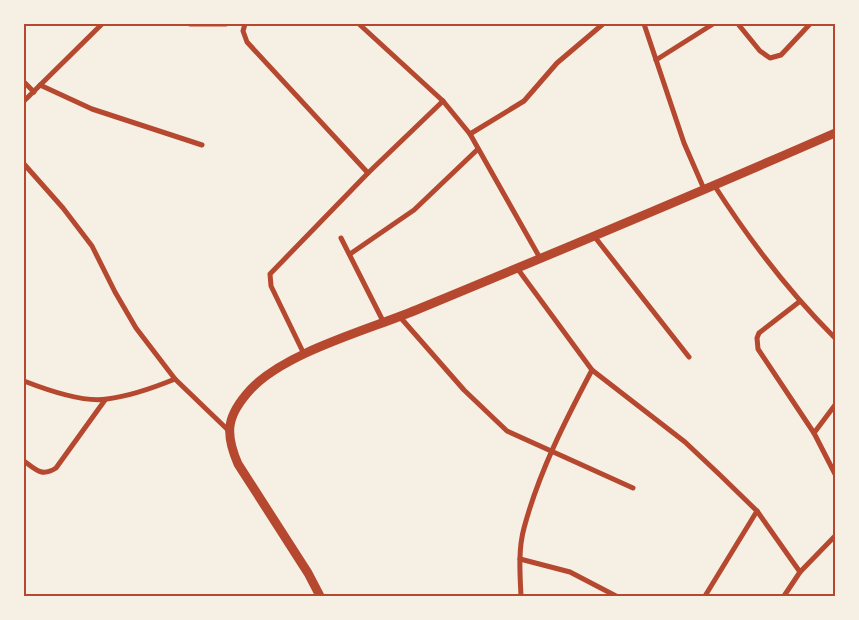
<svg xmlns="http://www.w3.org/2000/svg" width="859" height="620" font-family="Figtree,sans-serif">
	<rect width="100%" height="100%" fill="#f6efe4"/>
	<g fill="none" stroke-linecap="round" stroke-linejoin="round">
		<g stroke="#b5482f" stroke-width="5">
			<path d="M190,24H226"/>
			<path d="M245,24L243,31L247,42L368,173"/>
			<path d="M359,24L443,101L470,134L540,258"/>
			<path d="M644,24L684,143L704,189"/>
			<path d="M738,24L760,51L770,58L781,55L810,24"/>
			<path d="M656,60L713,24"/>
			<path d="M24,82L34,92"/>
			<path d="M40,85L92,109L202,145"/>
			<path d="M24,101L102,24"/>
			<path d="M470,134L524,101L557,63L603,24"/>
			<path d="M24,164L63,208L92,246L115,292L136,328L175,379L228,430"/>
			<path d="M714,185C750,241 789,292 835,338"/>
			<path d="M594,236L689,357"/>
			<path d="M341,238L384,323"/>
			<path d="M350,254L414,210L478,149"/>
			<path d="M517,268L592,370L685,442L720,475L757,511L800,572"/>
			<path d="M799,302L759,333L757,338L758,349L814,433L835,474"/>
			<path d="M400,317L464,390L507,431L633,488"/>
			<path d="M304,354L271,286L270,274L368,173L443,101"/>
			<path d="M24,381C47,390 83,403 107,399C131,396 153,388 175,379"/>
			<path d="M814,433L835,405"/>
			<path d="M24,461C36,470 42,477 56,468L105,400"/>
			<path d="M520,559L570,572L616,596"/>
			<path d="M521,596C520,574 518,550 524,528C539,472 565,421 592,370"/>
			<path d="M705,596L757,511"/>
			<path d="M784,596L800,572L835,536"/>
		</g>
		<path stroke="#b5482f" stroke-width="9" d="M320,596L308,573L238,464C224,432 227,415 251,389C287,351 372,329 421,308C559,251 698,193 835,133"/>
	</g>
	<rect width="859" height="620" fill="none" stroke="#f6efe4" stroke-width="50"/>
	<rect x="25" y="25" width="809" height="570" fill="none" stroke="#b5482f" stroke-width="2"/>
</svg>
